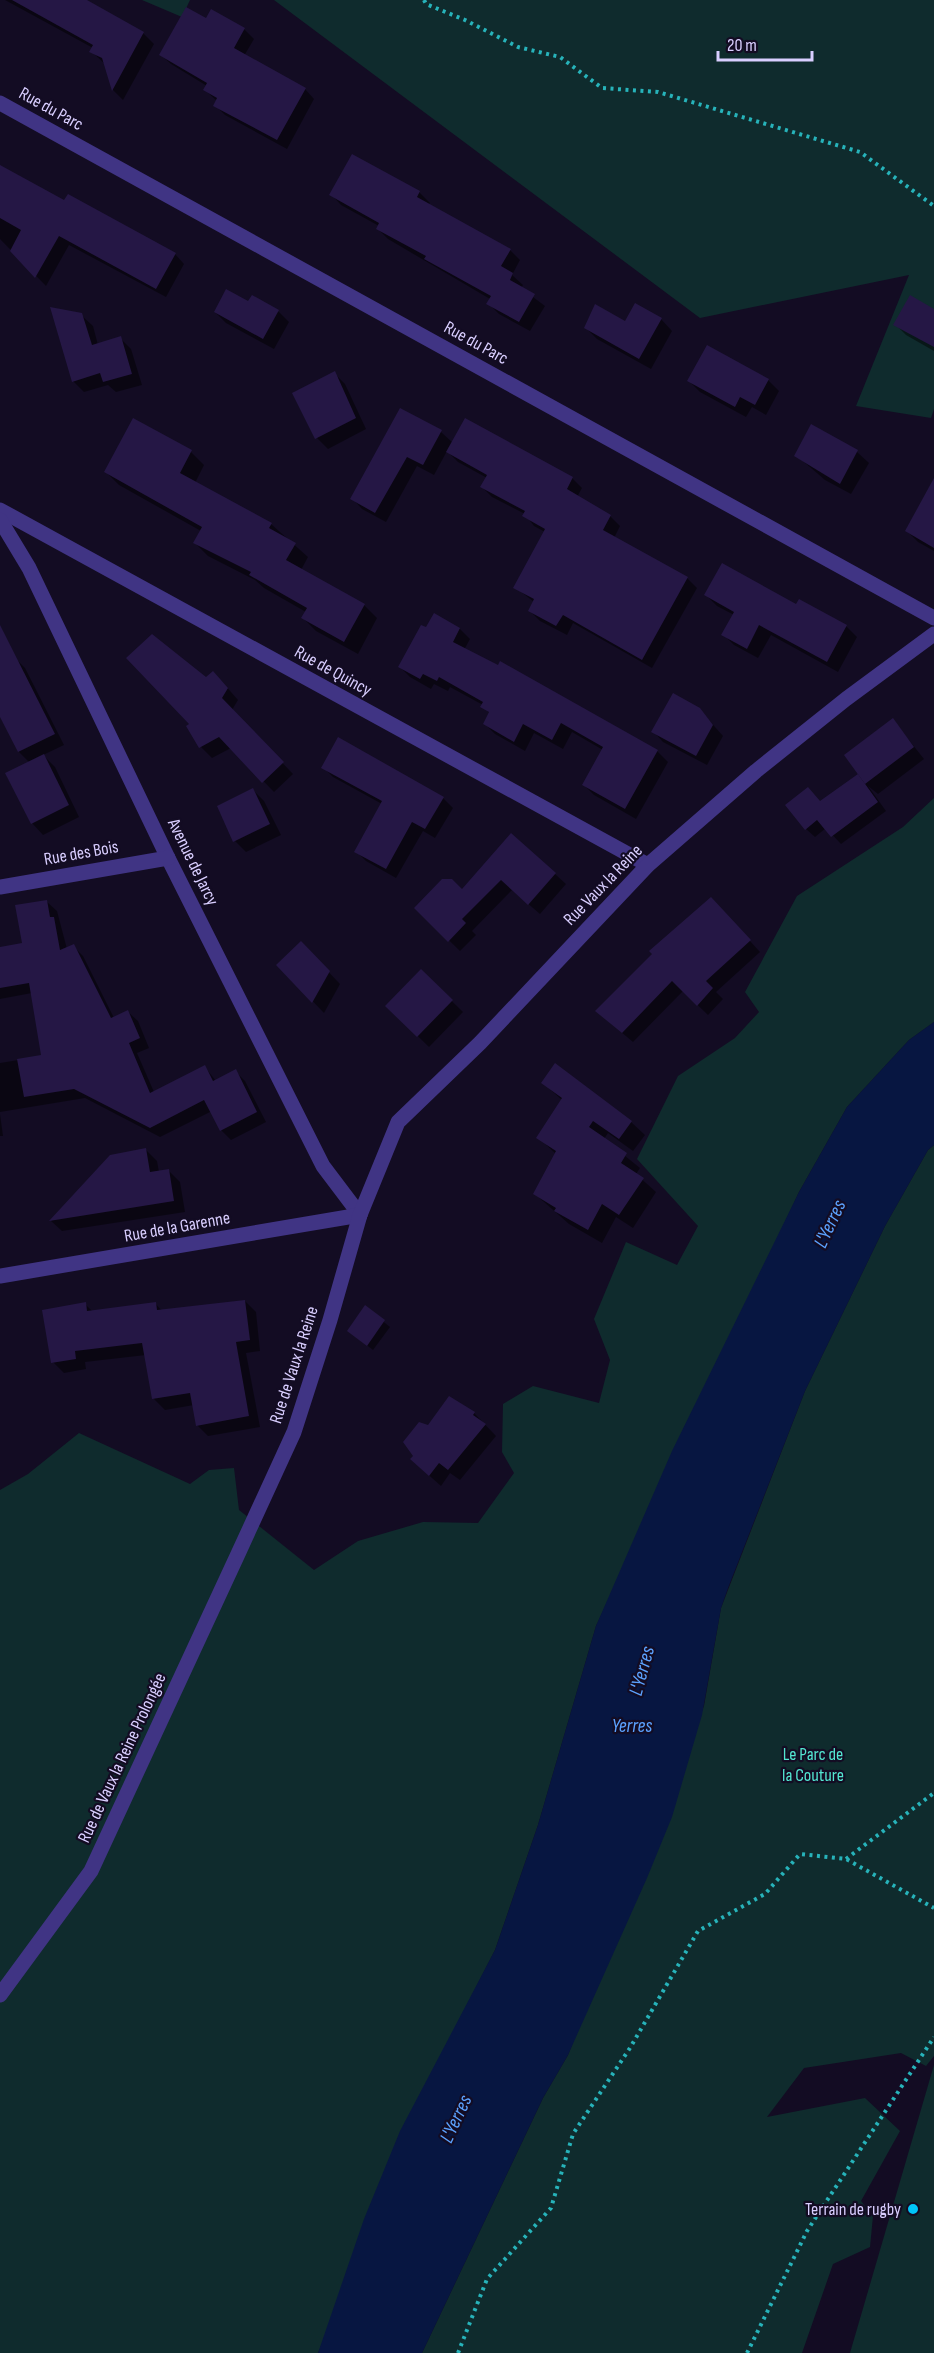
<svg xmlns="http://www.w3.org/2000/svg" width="934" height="2353" font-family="'Sofia Sans Condensed',sans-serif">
	<rect width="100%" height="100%" fill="#130c23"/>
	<g fill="#0f2b2d">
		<path d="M142,0H190L182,17Z"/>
		<path d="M274,0H934V409L931,418L856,406L909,275L700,318Z"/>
		<path d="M934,798V1022L909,1040L847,1107L799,1192L596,1626L538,1825L495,1950L451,2036L318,2353H0V1490L28,1474L79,1433L190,1484L209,1470L234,1468L239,1510L314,1570L358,1541L423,1522L478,1523L514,1473L502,1452L503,1404L533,1386L599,1403L610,1360L594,1319L626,1242L677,1265L698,1226L637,1159L678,1076L735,1038L759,1012L745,992L797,896L903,827Z"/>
		<path d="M934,1145V2056L926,2066L901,2053L804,2068L767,2117L865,2098L900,2131L861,2201L873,2216L870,2247L833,2264L802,2353H422L543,2098L568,2055L704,1706L721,1608L805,1391L885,1226L928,1150Z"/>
		<path d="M934,2065V2353H850Z"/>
	</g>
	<path fill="#071641" d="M934,1022V1145L928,1150L885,1226L805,1391L728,1588L721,1608L702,1715L672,1817L647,1878L568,2055L543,2098L422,2353H318L364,2219L400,2131L495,1950L538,1825L596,1626L672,1451L799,1192L847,1107L909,1040Z"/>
	<g fill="#0007">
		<path d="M5,0H86L143,33L154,44L123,100L113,90L105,64L91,51L93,48Z"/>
		<path d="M207,21L244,29L254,39L244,56L305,89L314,99L287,149L225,115L215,105L217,101L205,90L207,86L171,64L161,55Z"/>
		<path d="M0,167L65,202L175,254L184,264L166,297L69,245L46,286L0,239Z"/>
		<path d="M419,192L430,203L428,205L510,250L520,260L512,275L523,285L521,288L545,306L530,331L499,314L488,303L490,299L388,239L378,229L379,226L341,205L331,194Z"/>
		<path d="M252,297L279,312L289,322L274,349L226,323L215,312L249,304Z"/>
		<path d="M636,305L661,319L672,331L651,369L597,339L585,327L625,323Z"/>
		<path d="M934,310V351L906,335L895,324Z"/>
		<path d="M81,315L93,326L98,345L120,338L131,349L142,385L116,392L108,385L84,392L73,381Z"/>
		<path d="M707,347L768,380L779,391L766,415L752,407L746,417L700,392L689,381Z"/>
		<path d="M334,373L345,384L366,429L328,449L317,438Z"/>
		<path d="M401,410L441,432L453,443L572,478L582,488L577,497L610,516L620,526L614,538L687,578L697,588L652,668L573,623L567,635L540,621L530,611L534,602L515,587L545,532L534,526L525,514L492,497L482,487L487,478L458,462L447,451L434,475L417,466L386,522L362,509L352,498Z"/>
		<path d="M134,420L191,452L204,465L195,483L271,524L308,557L301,570L364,605L377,618L358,654L316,631L303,618L306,612L264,588L255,580L208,556L195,543L201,531L119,485L106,472Z"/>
		<path d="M812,426L857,452L869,463L851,494L825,480L796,455Z"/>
		<path d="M934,486V551L918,542L907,531Z"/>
		<path d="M706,595L797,606L800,601L846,626L857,637L838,672L771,635L758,658L734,645L723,634L734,615L717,606Z"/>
		<path d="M427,629H460L470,639L464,650L657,751L668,762L636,819L594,795L584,785L603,750L572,732L563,749L534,733L525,751L495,734L485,724L490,714L483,705L450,687L448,691L434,684L431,689L410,677L400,667Z"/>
		<path d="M15,658L25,668L64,745L43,755L55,767L79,817L43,835L32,823L30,763L19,752L0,714V665Z"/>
		<path d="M206,679L224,684L238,700L232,710L293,774L274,792L231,748L212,758L201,747L192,724Z"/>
		<path d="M699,709L723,736L707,765L663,742L653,731Z"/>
		<path d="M893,720L924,759L878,794L868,786L886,811L841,844L826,828L815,837L806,829L821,803L858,776Z"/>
		<path d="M323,767L443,798L453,808L435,838L423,831L396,878L366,861L356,851L382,804L333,777Z"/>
		<path d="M253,790L264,801L281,835L246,852L235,841L219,807Z"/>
		<path d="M512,835L566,884L540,914L512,890L472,931L476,935L460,951L416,908L462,891Z"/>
		<path d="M47,902L57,911L67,949L73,946L83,956L114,1018L128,1012L138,1021L149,1048L137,1053L154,1092L204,1066L216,1081L235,1071L245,1081L266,1122L231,1140L221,1130L212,1111L160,1137L85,1098L0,1112V1063L43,1056L32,993L0,999V948L24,944Z"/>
		<path d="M721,909L760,952L716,992L723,999L708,1015L683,991L633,1042L608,1021Z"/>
		<path d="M301,943L340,984L324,1013L278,965Z"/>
		<path d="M421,971L463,1012L429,1047L387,1006Z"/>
		<path d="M543,1083L631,1122L645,1135L633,1151L608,1133L604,1139L640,1168L636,1174L656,1192L633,1228L616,1217L602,1243L569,1224L535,1194L556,1154L538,1137L562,1100Z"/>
		<path d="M0,1114L3,1136H0Z"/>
		<path d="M146,1150L157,1161L159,1172L169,1171L180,1182L185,1212L62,1231L51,1221Z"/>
		<path d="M245,1301L256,1312L260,1351L246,1353L260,1427L208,1436L197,1425L194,1405L165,1410L154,1399L146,1355L85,1362L86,1369L64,1373L53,1362L85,1304L93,1312L155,1303L162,1311Z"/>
		<path d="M365,1307L390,1327L373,1350L349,1331Z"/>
		<path d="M474,1413L496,1436L460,1480L450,1473L441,1486L423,1470L428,1427Z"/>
	</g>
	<g fill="#251745">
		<path d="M12,0H87L144,32L112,91L102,58L89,52L93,45Z"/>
		<path d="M186,7L206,18L211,9L245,28L234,48L306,88L277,140L213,106L217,98L203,90L207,83L159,55Z"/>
		<path d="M352,154L420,191L417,197L511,249L501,266L513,273L510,280L535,294L519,322L486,304L491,296L424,259L426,256L376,229L379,223L329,195Z"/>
		<path d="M0,165L64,200L68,194L176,253L156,289L59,236L35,278L10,251L21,230L0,218Z"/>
		<path d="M226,289L248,301L252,295L279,310L263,339L214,312Z"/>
		<path d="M910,295L934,309V347L893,325Z"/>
		<path d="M635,303L662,318L639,359L584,328L595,304L625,321Z"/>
		<path d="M50,307L82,313L92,345L121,336L132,374L103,382L100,373L72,382Z"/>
		<path d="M707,345L769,379L755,405L740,397L735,407L687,381Z"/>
		<path d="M335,371L356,418L315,439L292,393Z"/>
		<path d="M400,408L442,430L423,465L407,457L375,513L350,499Z"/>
		<path d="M133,418L192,450L180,473L272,523L269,528L296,543L286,560L365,604L344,642L301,618L307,608L249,575L251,572L193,543L202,527L104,472Z"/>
		<path d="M465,418L573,477L567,489L611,515L603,530L688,577L642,660L563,615L556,626L528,611L534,599L513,588L545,529L522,516L525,511L480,487L487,475L446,452Z"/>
		<path d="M811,424L858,450L840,484L794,456Z"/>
		<path d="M934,478V548L905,531Z"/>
		<path d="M722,563L796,604L799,599L847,625L827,662L759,625L747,649L721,635L734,612L704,595Z"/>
		<path d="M434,613L460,628L453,642L498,665L500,661L658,750L625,809L582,785L603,747L561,723L552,740L523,724L514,742L483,724L489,712L480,707L483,702L439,677L437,681L423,674L420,679L398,667L421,625L426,627Z"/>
		<path d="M0,625L55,734L18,752L0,717Z"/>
		<path d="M152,634L206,677L213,671L228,688L222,698L284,762L262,783L219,737L199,748L186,726L189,724L126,658Z"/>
		<path d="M673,693L700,708L713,725L696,756L651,732Z"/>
		<path d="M893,718L914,747L865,784L844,755Z"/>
		<path d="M338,737L444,797L425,829L412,822L386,869L354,852L382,801L321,768Z"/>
		<path d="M44,754L69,805L31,824L5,773Z"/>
		<path d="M858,774L878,802L831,837L817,820L805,830L785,805L808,787L820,801Z"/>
		<path d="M253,788L270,824L233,842L217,806Z"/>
		<path d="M511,833L556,873L528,905L501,880L462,919L466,923L448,942L414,908L442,879H452L462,889Z"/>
		<path d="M711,897L751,940L706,981L713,988L697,1006L672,981L622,1033L595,1011L652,954L649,951Z"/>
		<path d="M47,900L50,917H54L60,950L74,944L111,1018L128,1010L140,1038L129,1043L150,1093L205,1065L213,1081L236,1069L257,1112L220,1131L204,1100L150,1128L74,1089L24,1097L17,1059L41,1055L29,983L0,988V947L22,943L15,905Z"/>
		<path d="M301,941L330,971L312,1003L276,965Z"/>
		<path d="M421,969L453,1000L417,1037L385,1006Z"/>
		<path d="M555,1063L632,1121L619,1139L593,1121L589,1127L627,1153L621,1163L644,1178L619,1215L602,1204L588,1230L554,1211L556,1208L533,1194L556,1151L536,1138L562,1098L541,1083Z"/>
		<path d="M146,1148L150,1172L169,1169L174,1201L49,1221L110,1155Z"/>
		<path d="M245,1300L250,1340L236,1342L249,1416L196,1426L190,1393L152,1399L142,1343L75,1351L76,1359L51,1363L42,1310L86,1302L87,1311L156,1302L157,1310Z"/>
		<path d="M365,1305L385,1320L367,1346L347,1331Z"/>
		<path d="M449,1396L475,1412L473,1415L486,1424L448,1470L439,1463L429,1476L410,1459L413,1456L403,1442L419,1422L428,1425Z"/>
	</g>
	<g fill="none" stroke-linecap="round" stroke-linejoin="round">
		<g stroke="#27b3ba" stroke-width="4" stroke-dasharray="3 4.5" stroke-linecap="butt">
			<path d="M424,0L426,4L465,20L518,47L560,57L602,88L658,92L860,152L934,206"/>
			<path d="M846,1859L934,1793"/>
			<path d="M458,2353L487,2279L551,2208L573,2134L630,2048L698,1931L765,1894L800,1854L846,1859L934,1908"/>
			<path d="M747,2353L807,2231L934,2037"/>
		</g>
		<g stroke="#403484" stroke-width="15">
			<path d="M0,103L934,618"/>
			<path d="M0,510L648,865"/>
			<path d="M0,520L29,568L168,858L323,1166L360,1215"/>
			<path d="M0,887L168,858"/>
			<path d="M0,1276L360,1215"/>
			<path d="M0,1995L91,1871L238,1554L294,1432L330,1320L360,1215L398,1122L480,1043L648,865L756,771L846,699L934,634"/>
		</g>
	</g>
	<circle fill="#00c5f9" stroke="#130c23" stroke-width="2" cx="913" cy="2209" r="6"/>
	<g text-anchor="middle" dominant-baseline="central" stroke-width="4.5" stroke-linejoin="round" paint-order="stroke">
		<g font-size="18" fill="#d9ceff" stroke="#130c23">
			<text transform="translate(51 109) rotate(29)">Rue du Parc</text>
			<text transform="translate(476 343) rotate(29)">Rue du Parc</text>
			<text transform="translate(333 671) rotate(29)">Rue de Quincy</text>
			<text transform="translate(81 853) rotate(-10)">Rue des Bois</text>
			<text transform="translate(193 862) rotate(64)">Avenue de Jarcy</text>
			<text transform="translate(603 885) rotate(-46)">Rue Vaux la Reine</text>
			<text transform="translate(177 1227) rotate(-10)">Rue de la Garenne</text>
			<text transform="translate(294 1365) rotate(-72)">Rue de Vaux la Reine</text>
			<text transform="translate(122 1758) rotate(-65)">Rue de Vaux la Reine Prolongée</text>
		</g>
		<g font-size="18" fill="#53e6d1" stroke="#130c23">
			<text x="813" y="1754">Le Parc de<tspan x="813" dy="21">la Couture</tspan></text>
		</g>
		<g font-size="18" fill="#d9ceff" stroke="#130c23" text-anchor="end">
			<text x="901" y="2209">Terrain de rugby</text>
		</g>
		<g font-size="20" font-style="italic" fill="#5ca2ff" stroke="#130c23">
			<text transform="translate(830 1224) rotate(-65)">L'Yerres</text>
			<text transform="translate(642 1671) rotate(-75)">L'Yerres</text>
			<text x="632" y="1726">Yerres</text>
			<text transform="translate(456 2119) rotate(-65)">L'Yerres</text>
		</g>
	</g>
	<path d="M718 51v9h94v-9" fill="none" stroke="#d9ceff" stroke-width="3"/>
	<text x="727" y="51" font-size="18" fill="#d9ceff" stroke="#130c23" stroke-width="4.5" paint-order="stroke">20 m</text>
</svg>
